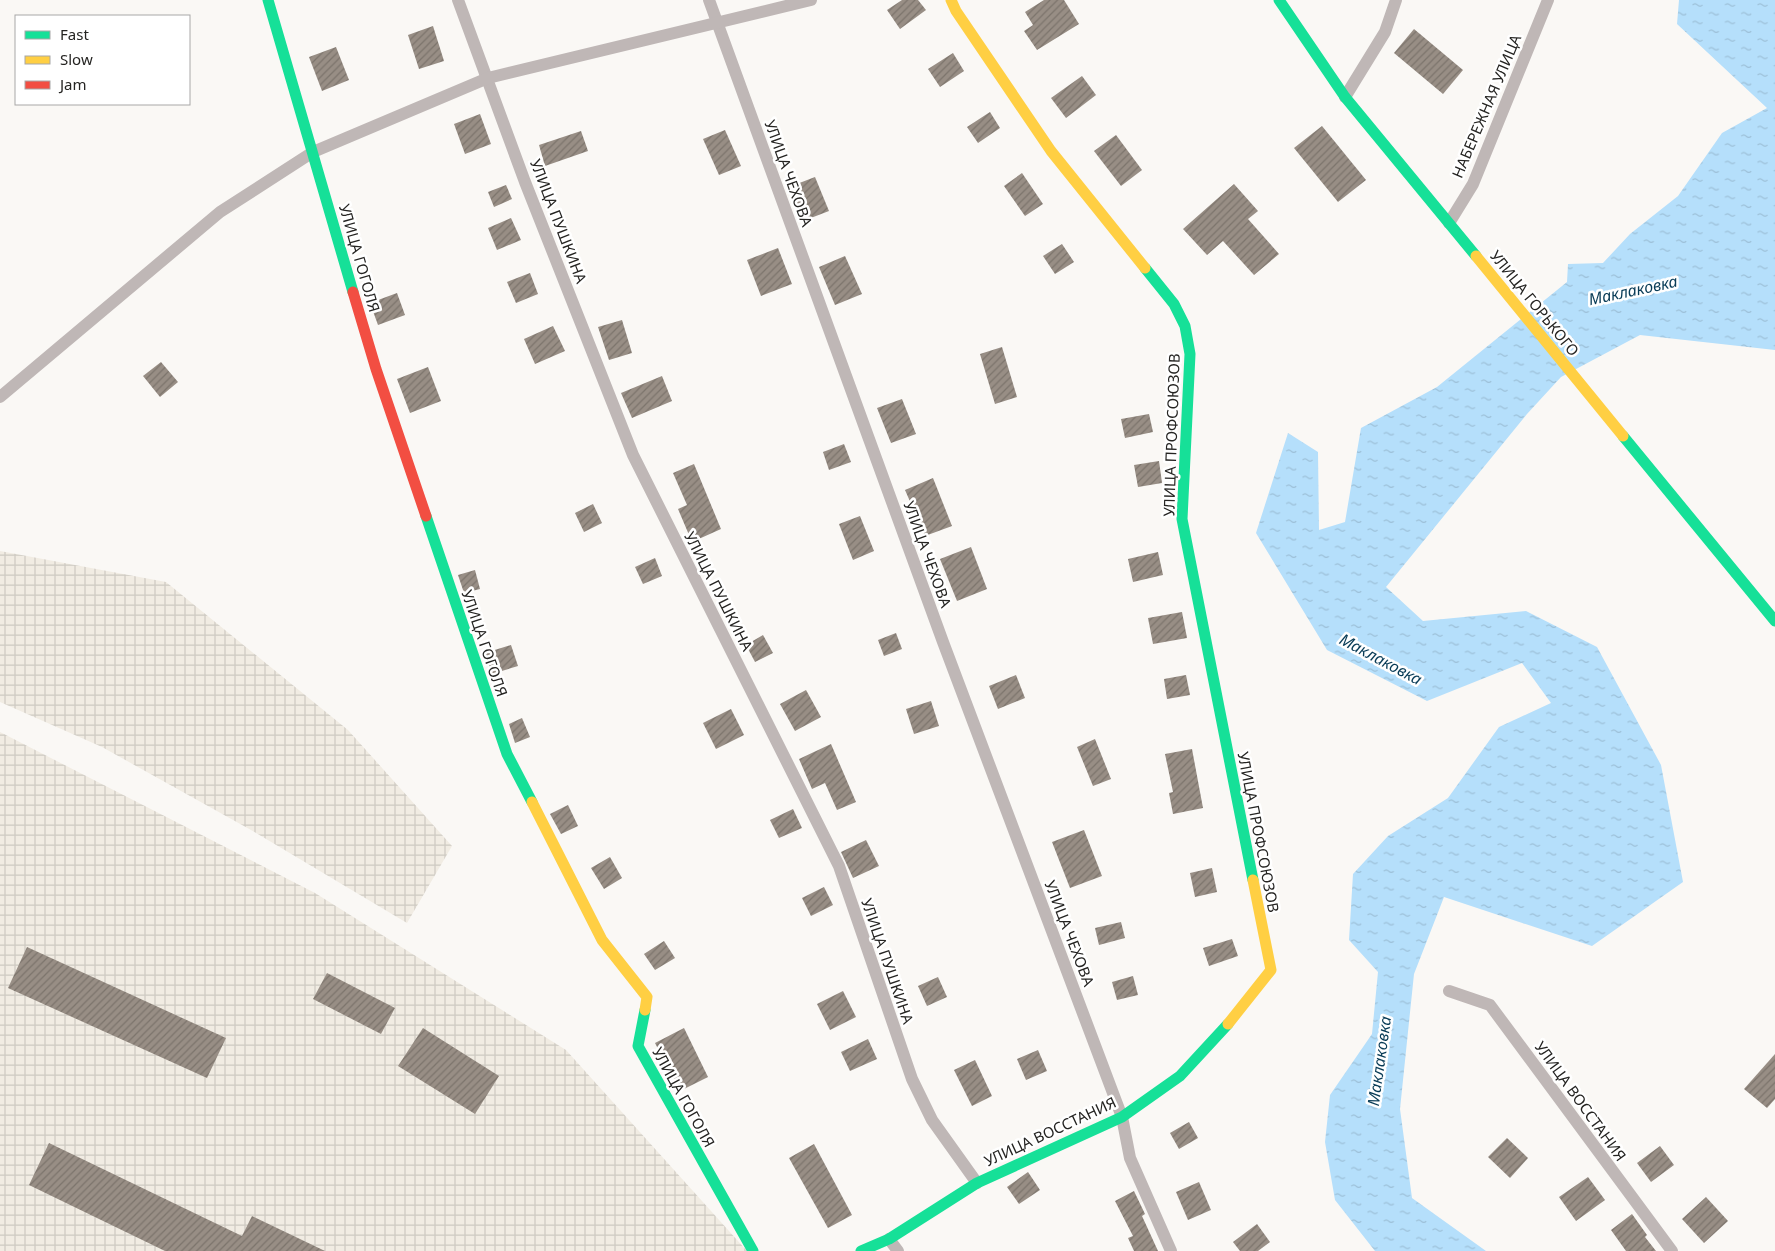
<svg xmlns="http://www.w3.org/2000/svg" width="1775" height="1251" font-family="'Noto Sans',sans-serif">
	<defs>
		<pattern id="industrial-grid" width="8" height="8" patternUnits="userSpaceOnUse" patternTransform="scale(1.25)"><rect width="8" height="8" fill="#f1ece3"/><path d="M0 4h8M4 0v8" fill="none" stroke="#cecac2"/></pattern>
		<pattern id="water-ripples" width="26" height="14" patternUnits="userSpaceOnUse" patternTransform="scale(1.25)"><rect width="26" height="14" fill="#b5dffb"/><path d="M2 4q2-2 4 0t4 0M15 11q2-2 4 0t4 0" fill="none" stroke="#9cbfd7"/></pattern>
		<pattern id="building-hatch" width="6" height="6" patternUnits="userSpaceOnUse" patternTransform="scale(1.25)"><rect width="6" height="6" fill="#988e85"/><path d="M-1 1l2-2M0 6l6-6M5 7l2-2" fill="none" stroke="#7c746c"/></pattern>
	</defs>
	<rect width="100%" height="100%" fill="#faf8f5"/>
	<g fill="url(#industrial-grid)">
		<path d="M0,551L166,582L348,730L452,846L407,923L251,830L102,747L0,702Z"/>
		<path d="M0,732L315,893L566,1050L747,1251H0Z"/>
	</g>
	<path fill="url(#water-ripples)" d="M1679,0H1775V350L1640,335L1561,377L1527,414L1386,587L1423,621L1526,611L1597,647L1661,765L1683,882L1592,946L1444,897L1414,974L1400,1109L1412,1198L1486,1251H1375L1335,1200L1325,1142L1330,1095L1372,1034L1378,972L1349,940L1353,874L1388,836L1448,798L1499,727L1551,703L1522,663L1427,701L1327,650L1256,533L1288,433L1318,452L1319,530L1345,522L1361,428L1437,387L1567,282L1568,264L1603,263L1630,234L1678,196L1722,133L1767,108L1677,24Z"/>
	<g fill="url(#building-hatch)">
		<path d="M902,0H918L926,10L900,29L887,10Z"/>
		<path d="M1044,0H1064L1079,24L1037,50L1024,31L1033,25L1025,12Z"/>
		<path d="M433,26L444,61L419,69L408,35Z"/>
		<path d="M1414,29L1463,70L1443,94L1394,53Z"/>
		<path d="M336,47L349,80L322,91L309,57Z"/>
		<path d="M953,53L964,71L940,87L928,69Z"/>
		<path d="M1082,76L1096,95L1066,118L1051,98Z"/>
		<path d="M990,112L1000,128L978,143L967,127Z"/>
		<path d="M480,114L491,144L465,154L454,124Z"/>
		<path d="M1322,126L1366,180L1338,202L1294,148Z"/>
		<path d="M725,130L741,166L719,175L703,139Z"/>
		<path d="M581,131L588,151L545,166L539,145Z"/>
		<path d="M1116,135L1142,170L1121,186L1094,151Z"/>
		<path d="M1022,173L1043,204L1025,216L1004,186Z"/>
		<path d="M815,177L829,211L803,221L789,187Z"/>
		<path d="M1234,184L1258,211L1248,219L1279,254L1254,275L1223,241L1207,255L1183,229Z"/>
		<path d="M506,185L512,199L494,207L488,192Z"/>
		<path d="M511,218L521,240L497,250L488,228Z"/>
		<path d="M1062,244L1074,262L1055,274L1043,256Z"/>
		<path d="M778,248L792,284L761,296L747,260Z"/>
		<path d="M845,256L862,294L835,305L819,267Z"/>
		<path d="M530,273L538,294L516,303L507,282Z"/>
		<path d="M397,293L405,315L378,325L370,303Z"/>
		<path d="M622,320L632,353L609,360L598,327Z"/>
		<path d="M553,326L565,351L535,364L524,339Z"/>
		<path d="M1002,347L1017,397L995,404L980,354Z"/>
		<path d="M161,362L178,382L160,397L143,376Z"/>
		<path d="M428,367L441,401L410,413L397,379Z"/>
		<path d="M662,376L672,401L632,418L621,393Z"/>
		<path d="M902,399L916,434L891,443L877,408Z"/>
		<path d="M1149,414L1153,432L1125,438L1121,419Z"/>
		<path d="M844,444L851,462L829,470L823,452Z"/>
		<path d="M1159,461L1162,483L1138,487L1134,465Z"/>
		<path d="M694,464L721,529L692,542L678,509L687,505L673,473Z"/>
		<path d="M933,478L952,526L925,536L905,490Z"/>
		<path d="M593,504L602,523L584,532L575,513Z"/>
		<path d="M860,516L874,551L853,560L839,524Z"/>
		<path d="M971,547L987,589L957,601L940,559Z"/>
		<path d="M1158,552L1163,575L1133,582L1128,559Z"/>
		<path d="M655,558L662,576L643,584L635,567Z"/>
		<path d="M475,570L480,589L464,593L458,575Z"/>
		<path d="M1182,612L1187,638L1153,644L1148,618Z"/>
		<path d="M896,633L902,649L884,656L878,640Z"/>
		<path d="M763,635L773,653L755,662L746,645Z"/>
		<path d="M511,645L518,666L492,674L485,653Z"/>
		<path d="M1016,675L1025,698L998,709L989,686Z"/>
		<path d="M1186,675L1190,695L1167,699L1164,679Z"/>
		<path d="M806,690L821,717L795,731L780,704Z"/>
		<path d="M931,701L939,726L914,734L906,709Z"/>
		<path d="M731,709L744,735L716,749L703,723Z"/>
		<path d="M522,718L530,737L515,743L509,724Z"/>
		<path d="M1095,739L1111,779L1093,786L1077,747Z"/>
		<path d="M831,744L856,802L837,810L825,783L812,789L799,759Z"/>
		<path d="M1192,749L1203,808L1173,814L1169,793L1173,792L1165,754Z"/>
		<path d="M568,805L578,826L561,834L550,814Z"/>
		<path d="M793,809L802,828L779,838L770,820Z"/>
		<path d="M1084,830L1102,876L1070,888L1052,842Z"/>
		<path d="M866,840L879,866L853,878L841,852Z"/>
		<path d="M610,857L622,878L604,889L591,868Z"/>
		<path d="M1212,868L1217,892L1195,897L1190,873Z"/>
		<path d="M824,887L833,905L811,916L802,898Z"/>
		<path d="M1121,922L1125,938L1099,945L1095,928Z"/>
		<path d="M1232,939L1238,956L1209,966L1203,948Z"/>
		<path d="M664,941L675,958L655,970L644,954Z"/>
		<path d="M27,947L226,1038L207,1078L8,988Z"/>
		<path d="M327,973L395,1008L381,1034L313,999Z"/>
		<path d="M1133,976L1138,995L1117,1000L1112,982Z"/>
		<path d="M938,977L947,997L927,1006L918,986Z"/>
		<path d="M843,991L856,1017L830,1030L817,1004Z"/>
		<path d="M423,1028L499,1076L475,1114L398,1066Z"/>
		<path d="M684,1028L708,1077L680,1091L655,1043Z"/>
		<path d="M868,1039L877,1059L850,1071L841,1052Z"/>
		<path d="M1038,1050L1047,1071L1026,1080L1017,1059Z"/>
		<path d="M1775,1054V1099L1767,1108L1744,1089Z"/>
		<path d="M975,1060L992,1096L972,1106L954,1070Z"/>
		<path d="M1189,1122L1198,1138L1179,1149L1170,1133Z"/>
		<path d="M1507,1138L1528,1158L1510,1178L1488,1157Z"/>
		<path d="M49,1143L242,1236L252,1216L325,1251H165L29,1185Z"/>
		<path d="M814,1144L852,1215L828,1228L789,1158Z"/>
		<path d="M1660,1146L1674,1165L1651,1182L1637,1163Z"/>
		<path d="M1028,1172L1040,1190L1019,1204L1007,1187Z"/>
		<path d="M1588,1177L1605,1200L1576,1221L1559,1197Z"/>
		<path d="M1199,1182L1211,1210L1188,1220L1176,1192Z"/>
		<path d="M1134,1191L1145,1214L1142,1216L1158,1251H1134L1128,1238L1133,1236L1115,1201Z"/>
		<path d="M1706,1197L1728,1221L1704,1243L1682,1219Z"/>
		<path d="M1632,1214L1647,1235L1645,1237L1656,1251H1626L1611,1230Z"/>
		<path d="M1257,1224L1270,1242L1258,1251H1240L1233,1242Z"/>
	</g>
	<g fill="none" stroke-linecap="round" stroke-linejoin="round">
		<g stroke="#bfb7b6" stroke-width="12">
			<path d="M458,0L525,182L633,455L839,866L912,1079L932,1120L977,1183"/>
			<path d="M709,0L943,642L1122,1117L1130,1158L1171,1251"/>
			<path d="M1345,97L1385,32L1396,0"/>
			<path d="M1449,223L1473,184L1548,0"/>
			<path d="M0,397L220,212L313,152L488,78L811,0"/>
			<path d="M1449,991L1490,1005L1672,1251"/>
			<path d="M889,1239L898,1251"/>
		</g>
		<g stroke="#16e098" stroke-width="11">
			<path d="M268,0L353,292"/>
			<path d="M1279,0L1345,97L1476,256"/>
			<path d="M1145,268L1174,304L1185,326L1190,354L1182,519L1253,880"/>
			<path d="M1623,436L1775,621"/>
			<path d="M426,516L507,754L532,802"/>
			<path d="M645,1010L638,1046L753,1251"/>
			<path d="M861,1251L889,1239L977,1183L1122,1117L1180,1076L1228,1024"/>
		</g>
		<g stroke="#ffcf43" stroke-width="11">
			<path d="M951,0L956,11L1051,151L1145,268"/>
			<path d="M1476,256L1623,436"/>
			<path d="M532,802L602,940L647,997L645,1010"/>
			<path d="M1228,1024L1271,970L1253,880"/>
		</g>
		<path stroke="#f24e42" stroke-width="11" d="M353,292L376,369L426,516"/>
	</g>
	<g text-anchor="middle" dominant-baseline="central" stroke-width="5" stroke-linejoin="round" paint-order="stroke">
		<g font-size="15" fill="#252422" stroke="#fff">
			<text transform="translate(1486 106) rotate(-67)">НАБЕРЕЖНАЯ УЛИЦА</text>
			<text transform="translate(789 173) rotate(70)">УЛИЦА ЧЕХОВА</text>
			<text transform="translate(559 221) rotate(69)">УЛИЦА ПУШКИНА</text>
			<text transform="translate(360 258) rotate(74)">УЛИЦА ГОГОЛЯ</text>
			<text transform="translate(1535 303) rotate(51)">УЛИЦА ГОРЬКОГО</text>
			<text transform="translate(1171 435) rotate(-88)">УЛИЦА ПРОФСОЮЗОВ</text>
			<text transform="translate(928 554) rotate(70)">УЛИЦА ЧЕХОВА</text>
			<text transform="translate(719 591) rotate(63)">УЛИЦА ПУШКИНА</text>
			<text transform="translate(485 643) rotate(71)">УЛИЦА ГОГОЛЯ</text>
			<text transform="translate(1259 832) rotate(79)">УЛИЦА ПРОФСОЮЗОВ</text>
			<text transform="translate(1070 933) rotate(69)">УЛИЦА ЧЕХОВА</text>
			<text transform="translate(888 961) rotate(71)">УЛИЦА ПУШКИНА</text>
			<text transform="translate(684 1097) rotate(61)">УЛИЦА ГОГОЛЯ</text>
			<text transform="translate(1581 1101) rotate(54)">УЛИЦА ВОССТАНИЯ</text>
			<text transform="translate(1050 1131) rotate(-25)">УЛИЦА ВОССТАНИЯ</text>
		</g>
		<g font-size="16" font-style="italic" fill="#083b56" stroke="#fff">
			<text transform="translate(1633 290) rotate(-12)">Маклаковка</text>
			<text transform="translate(1381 659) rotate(28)">Маклаковка</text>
			<text transform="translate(1379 1061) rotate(-82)">Маклаковка</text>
		</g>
	</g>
	<rect x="15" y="15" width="175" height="90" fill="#ffffff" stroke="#a8a7a7"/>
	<rect x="25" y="31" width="25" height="8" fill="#16e098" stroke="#a8a7a7"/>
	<text x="60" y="40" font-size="15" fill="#252422">Fast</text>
	<rect x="25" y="56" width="25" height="8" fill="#ffcf43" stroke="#a8a7a7"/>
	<text x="60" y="65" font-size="15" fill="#252422">Slow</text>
	<rect x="25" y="81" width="25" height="8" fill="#f24e42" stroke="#a8a7a7"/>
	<text x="60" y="90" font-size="15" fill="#252422">Jam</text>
</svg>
